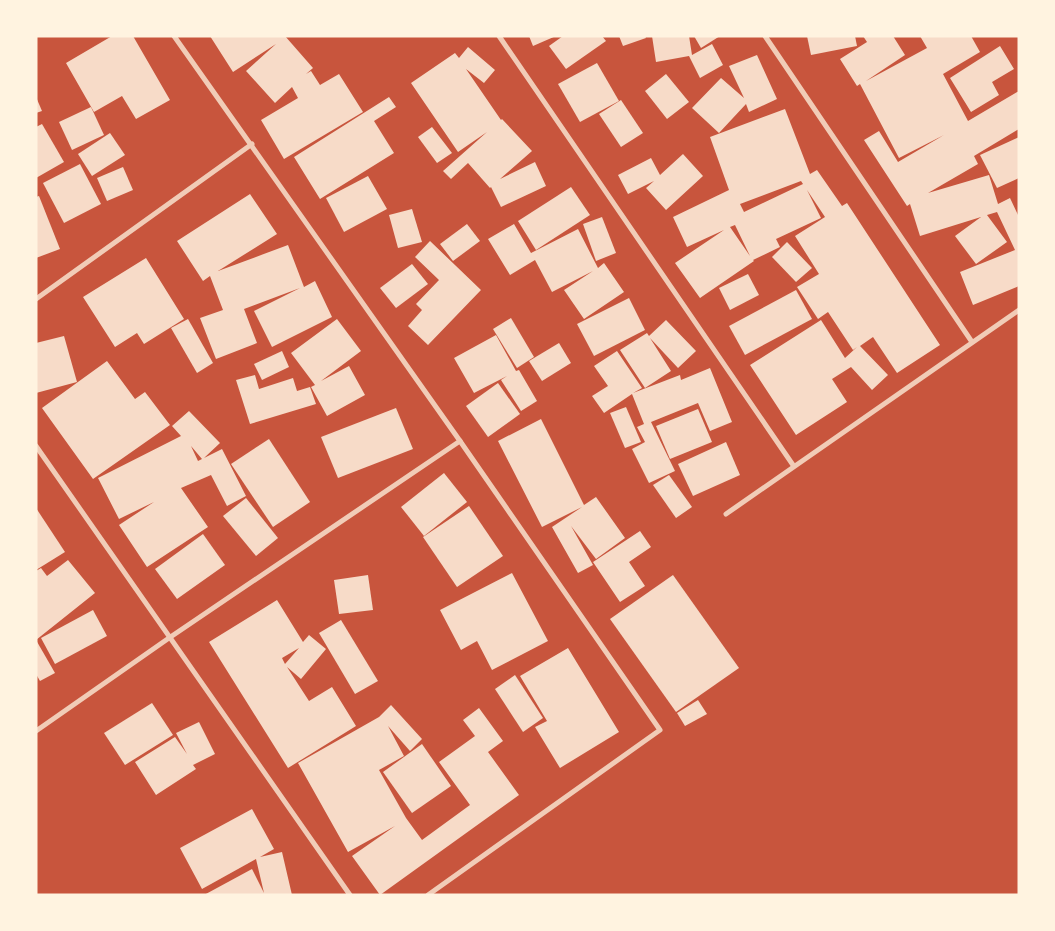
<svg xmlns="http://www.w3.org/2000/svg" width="1055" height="931" font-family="Commissioner,sans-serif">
	<rect width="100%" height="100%" fill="#c8553d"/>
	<g fill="#f7dbc8" fill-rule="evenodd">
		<path d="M112,36H133L170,100L136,119L122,96L94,112L66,63Z"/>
		<path d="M210,36H285L313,68L306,74L311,71L320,85L339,74L363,112L284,159L261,120L298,98L292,87L275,103L246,71L276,44L233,72Z"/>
		<path d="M529,36H556L533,46Z"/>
		<path d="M563,36H602L606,41L566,69L549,46Z"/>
		<path d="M619,36H645L646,38L623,46Z"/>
		<path d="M652,36H689L692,55L712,44L723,65L700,78L689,56L656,62Z"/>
		<path d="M694,36H720L701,48Z"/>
		<path d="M807,36H855L857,46L811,55Z"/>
		<path d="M863,36H893L905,55L866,81L927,48L920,36H971L980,52L943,74L968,121L1019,91V129L974,156L978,164L928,193L989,175L998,204L1010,198L1019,217V286L973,305L960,272L1015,250L997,212L987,215L1007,242L976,264L955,236L981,217L920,236L910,204L907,206L864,140L879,131L898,162L944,135L899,158L860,84L857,86L840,59L867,42Z"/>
		<path d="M1000,46L1014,69L992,82L999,95L971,112L950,78Z"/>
		<path d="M468,47L495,70L484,83L466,69L501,120L502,119L532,151L500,179L535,162L546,186L501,207L491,187L490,188L468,163L451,179L443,171L487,132L458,152L411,83L455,53L459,58Z"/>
		<path d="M757,55L777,99L749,112L746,104L719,133L692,108L721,78L744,98L729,66Z"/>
		<path d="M597,63L619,101L580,122L558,84Z"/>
		<path d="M666,74L689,102L667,119L645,91Z"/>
		<path d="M36,97L42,111L36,113Z"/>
		<path d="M389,97L396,107L374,121L394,153L320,199L294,157Z"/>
		<path d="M621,100L643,133L621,147L599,114Z"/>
		<path d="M91,107L104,135L72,150L59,122Z"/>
		<path d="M785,109L810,174L817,170L842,206L847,203L940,345L897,373L873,337L860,346L888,375L872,390L851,367L832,379L847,402L796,435L750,365L821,320L845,358L857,347L853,350L828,312L818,319L797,287L819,274L795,236L825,217L807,190L821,218L776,239L780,247L753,260L754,261L700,298L675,263L724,230L687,247L673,217L729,190L710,137ZM801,181L803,184L744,212L740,204ZM735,225L750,256L730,227Z"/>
		<path d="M42,124L64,162L36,178V127Z"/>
		<path d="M432,127L452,153L437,163L418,137Z"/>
		<path d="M110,133L125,155L92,176L78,154Z"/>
		<path d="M1019,137V178L997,188L980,155Z"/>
		<path d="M683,154L703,176L666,210L646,188L654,181L628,194L618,175L651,158L660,175Z"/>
		<path d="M80,164L101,204L64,223L43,183Z"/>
		<path d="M123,167L133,190L107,201L97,178Z"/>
		<path d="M368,176L387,209L344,232L326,198Z"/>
		<path d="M571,187L590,215L536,250L518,221Z"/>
		<path d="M250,194L277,234L218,271L288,245L304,287L315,281L332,317L272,347L254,311L300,288L244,309L257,343L216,359L200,318L223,310L210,276L203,281L177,241Z"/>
		<path d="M39,196L60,249L36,258V197Z"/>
		<path d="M412,209L422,242L398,248L389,215Z"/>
		<path d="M602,217L616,253L596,261L583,224Z"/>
		<path d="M467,224L480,241L453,261L440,244Z"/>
		<path d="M514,224L531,253L578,229L598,268L604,263L624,292L584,319L564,290L593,271L552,292L535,260L510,275L488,239Z"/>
		<path d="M430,241L481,290L428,345L408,326L422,310L416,304L439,280L415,257Z"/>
		<path d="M787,242L812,268L796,282L772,257Z"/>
		<path d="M146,258L184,319L144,344L137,333L115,347L83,297Z"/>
		<path d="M412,264L428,284L396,308L380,288Z"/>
		<path d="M748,274L759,295L730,310L719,288Z"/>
		<path d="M796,290L812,319L745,355L729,326Z"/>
		<path d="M629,298L645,330L594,356L577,324Z"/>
		<path d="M511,318L534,357L517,368L493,329Z"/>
		<path d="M188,319L213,363L197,373L171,328Z"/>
		<path d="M337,319L361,351L321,381L349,366L365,395L327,416L311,387L315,385L291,353Z"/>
		<path d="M666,320L696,351L678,368L650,338L671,371L645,388L620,350L647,333L649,336Z"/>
		<path d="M496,335L516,371L519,370L537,401L521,411L501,380L507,376L474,393L454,358Z"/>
		<path d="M64,336L77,382L36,393V343Z"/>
		<path d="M559,343L571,363L542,381L529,361Z"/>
		<path d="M282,351L289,367L262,380L254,364Z"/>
		<path d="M617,351L642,388L633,393L680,375L681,380L710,368L732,422L710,431L698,403L651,422L675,471L649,483L632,449L645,442L637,427L644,424L632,394L604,413L592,396L608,386L594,366Z"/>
		<path d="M107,361L135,399L145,392L170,425L93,479L42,408Z"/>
		<path d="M255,375L259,389L293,378L297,391L310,387L316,404L250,424L236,380Z"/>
		<path d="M498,383L520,414L488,437L466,406Z"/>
		<path d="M626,407L641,442L625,448L610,413Z"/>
		<path d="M396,408L413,449L338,478L321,437Z"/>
		<path d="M698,409L712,442L670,459L656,426Z"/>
		<path d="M189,411L220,443L204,458L222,449L246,496L227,506L211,475L181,488L208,527L147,567L119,525L154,502L119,519L98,478L181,436L172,426ZM191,446L202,459L198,461Z"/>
		<path d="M541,419L584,505L596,497L625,538L596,559L571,526L593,565L578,573L552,527L582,507L542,527L498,441Z"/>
		<path d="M269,439L310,502L273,527L231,464Z"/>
		<path d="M726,442L740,475L693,496L678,464Z"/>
		<path d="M444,473L467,502L424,536L401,507Z"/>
		<path d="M669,475L692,507L676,518L653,485Z"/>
		<path d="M246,498L278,538L256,556L223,516Z"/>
		<path d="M469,506L503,556L457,587L423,537Z"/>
		<path d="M36,508L65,552L36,570Z"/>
		<path d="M640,531L651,547L629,562L645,586L620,602L593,562Z"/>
		<path d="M203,534L225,565L177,599L155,569Z"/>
		<path d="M68,560L95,593L36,640V571L41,568L47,576Z"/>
		<path d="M512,573L548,641L492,670L477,641L461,650L440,610Z"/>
		<path d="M368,575L373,610L339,614L334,580Z"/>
		<path d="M673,575L739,668L676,712L610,619Z"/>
		<path d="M277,600L303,642L309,635L326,649L301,679L287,667L309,701L332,687L356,726L288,768L209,642ZM299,648L285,664L282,658Z"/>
		<path d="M93,610L107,636L55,664L41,638Z"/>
		<path d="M341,620L378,681L355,694L319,633Z"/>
		<path d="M36,640L55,673L40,681L36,674Z"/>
		<path d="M568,648L619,732L560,768L535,727L547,721L520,676Z"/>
		<path d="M515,675L543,718L523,732L495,689Z"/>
		<path d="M698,700L707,714L685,726L677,713Z"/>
		<path d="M152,703L173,735L125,765L104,733Z"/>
		<path d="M391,705L422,739L410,751L388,726L404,756L379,770L406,818L422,840L470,805L439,762L475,736L463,720L479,708L503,741L488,752L519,795L380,895L352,856L395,826L348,852L298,763L379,717Z"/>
		<path d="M199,722L215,754L193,765L196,769L156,795L135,762L175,737L187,754L176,733Z"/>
		<path d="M422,744L451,786L412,813L383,772Z"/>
		<path d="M252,809L274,849L260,857L282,852L292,895H204L252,869L264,893L256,859L202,889L180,848Z"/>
	</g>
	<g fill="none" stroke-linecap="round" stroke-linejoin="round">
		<g stroke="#f1ccb7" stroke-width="5">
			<path d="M174,36L460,441L660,730L428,895"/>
			<path d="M499,36L793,465"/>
			<path d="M765,36L972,342"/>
			<path d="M36,299L252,144"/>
			<path d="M36,446L350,895"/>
			<path d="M726,514L1019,310"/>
			<path d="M36,731L169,638L460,441"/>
		</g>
	</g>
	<rect width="1055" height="931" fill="none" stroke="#fff3e0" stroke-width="75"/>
</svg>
